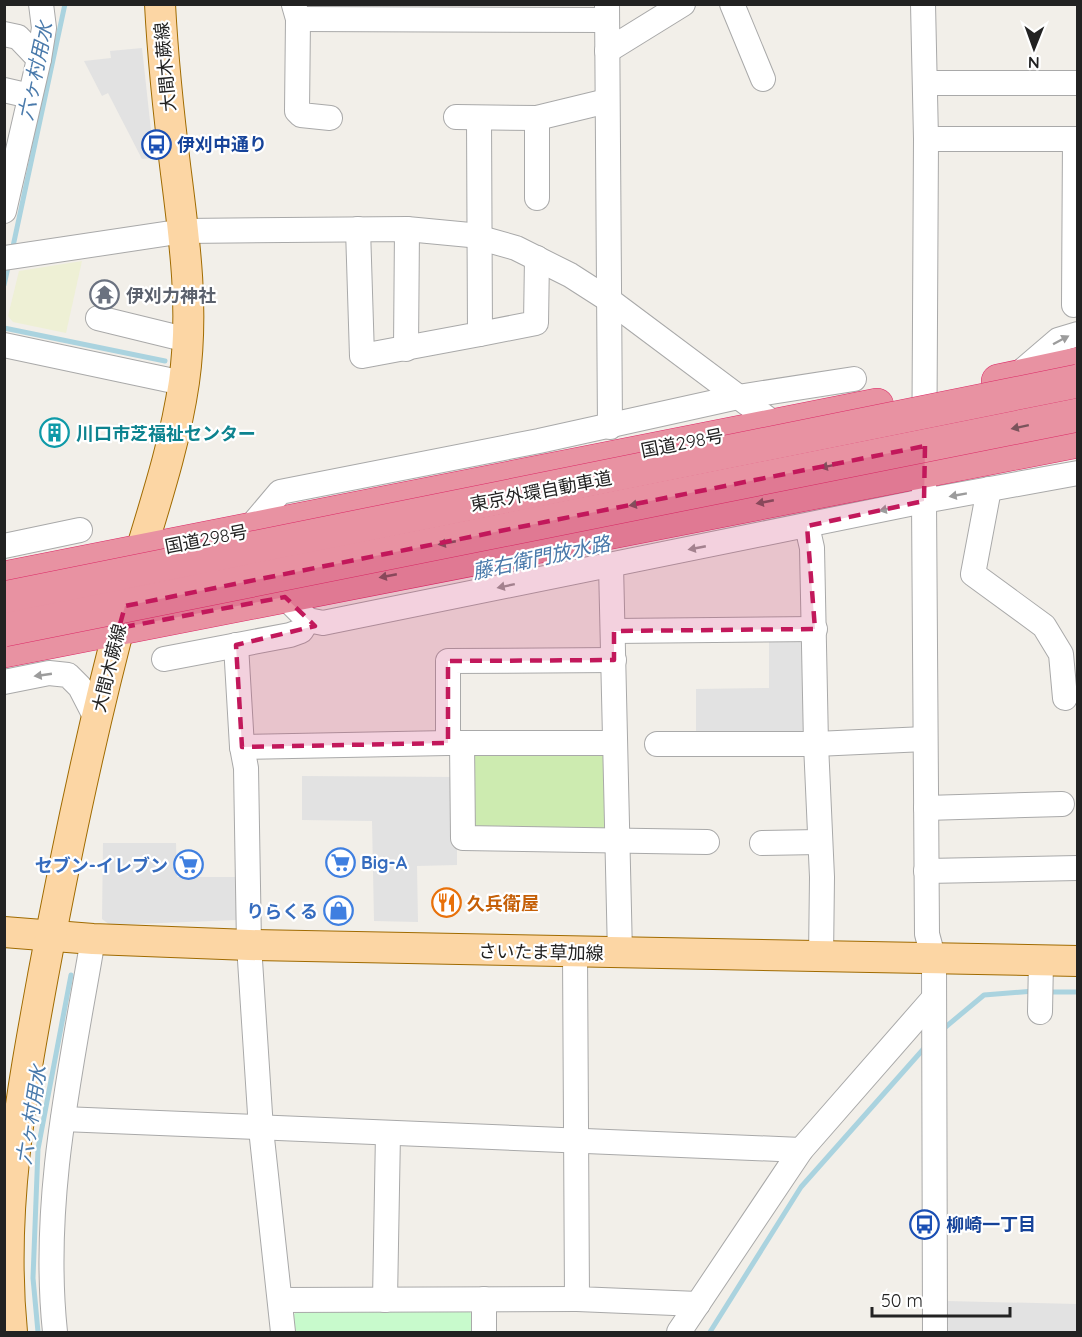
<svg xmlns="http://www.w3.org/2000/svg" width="1082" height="1337" font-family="Quicksand,'Noto Sans JP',sans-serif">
	<rect width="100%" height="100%" fill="#f2efe9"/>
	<path fill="#eef0d5" d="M82,261L66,333L13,322L8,316L19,271Z"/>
	<path fill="#cdebb0" d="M473,751L607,753L609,829L473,832Z"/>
	<path fill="#c8facc" d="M299,1309L469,1311L475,1318V1332H288L287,1322Z"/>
	<g fill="#e2e2e2">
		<path d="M142,48L154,158L142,159L108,93L102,96L84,61L111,58L110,51Z"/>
		<path d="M804,636V735H696V689L769,688V637Z"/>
		<path d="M302,776L457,777V865L417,866L418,922L374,921L372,821L302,820Z"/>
		<path d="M103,843H176L177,877H238L237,920L110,925L102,919Z"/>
		<path d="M947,1301L1077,1304V1332H947Z"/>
	</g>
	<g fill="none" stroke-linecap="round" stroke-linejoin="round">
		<g stroke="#aad3df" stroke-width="5">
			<path d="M12,251L65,4"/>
			<path d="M4,285L9,263"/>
			<path d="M4,328L165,361"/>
			<path d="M1046,992H1078"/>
			<path d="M942,1030L984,995L1034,991"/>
			<path d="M38,1332L33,1278L38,1149L71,975"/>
			<path d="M710,1332L801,1187L927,1045"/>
		</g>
		<defs>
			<g id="minor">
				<path d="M607,4L610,427"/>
				<path d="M732,4L763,79"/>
				<path d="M294,5L298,19L297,111L301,115L330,118"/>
				<path d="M298,19L607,20"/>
				<path d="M4,34L18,37L39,59"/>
				<path d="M607,51L683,4"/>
				<path d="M925,83H1078"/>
				<path d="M4,90L30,96"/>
				<path d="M456,117L537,118L607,101"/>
				<path d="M537,118V198"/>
				<path d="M926,139H1078"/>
				<path d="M4,211L39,59L44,28L41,4"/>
				<path d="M358,229L362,356L480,334L479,118"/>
				<path d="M4,258L184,231L407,229L470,235L516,248L570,275L609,300L776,425"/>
				<path d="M1074,305L1075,139"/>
				<path d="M98,318L188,340"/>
				<path d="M480,334L536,323L537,258"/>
				<path d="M4,345L183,383"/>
				<path d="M406,349L407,229"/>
				<path d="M1016,376L1058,340L1078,334"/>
				<path d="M989,489L973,574L1044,626L1061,654L1065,698"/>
				<path d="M807,526L812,548L816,744L822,877L821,958"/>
				<path d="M247,531L280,492L539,441L738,397L854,379"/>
				<path d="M4,546L80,530"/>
				<path d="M611,565L620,954"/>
				<path d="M285,597L308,620L323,623L924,501L926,139L923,4"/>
				<path d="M614,631L815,629"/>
				<path d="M236,645L242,747L246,768L249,945L261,1129L283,1332"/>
				<path d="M164,659L290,635L301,631L308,620"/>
				<path d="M4,682L49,673L68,675L80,687L97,720"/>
				<path d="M448,743H613"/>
				<path d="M462,743L463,838L707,842"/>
				<path d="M657,744H816L925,739"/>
				<path d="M242,747L448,743V661L614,660"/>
				<path d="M926,808L1062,804"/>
				<path d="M762,843L819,842"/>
				<path d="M926,871L1078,868"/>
				<path d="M575,953L577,1299L698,1304"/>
				<path d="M1040,1012L1041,961"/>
				<path d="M63,1119L801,1150"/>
				<path d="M280,1300L577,1299"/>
				<path d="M385,1300L388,1133"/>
				<path d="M55,1332C41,1200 71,1069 93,939"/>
				<path d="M484,1332V1299"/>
				<path d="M679,1332L801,1150L934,998"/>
				<path d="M935,1332L934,960L927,934L924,501L1078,473"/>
			</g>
			<g id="major">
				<path d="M4,932L93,939L249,945L1078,961"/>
				<path d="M12,1332C0,1210 21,1096 43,976C66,852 92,728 125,605C145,532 173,458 184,382C194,312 185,243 176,173C169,117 163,61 160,4"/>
			</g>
			<g id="highway">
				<path d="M998,381L1078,364"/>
				<path d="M4,578L877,405"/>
				<path d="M4,651L1078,441"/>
			</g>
		</defs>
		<use href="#minor" stroke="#a9a9a9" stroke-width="26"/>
		<use href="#major" stroke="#a06b00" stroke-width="32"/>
		<use href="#highway" stroke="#dc2a67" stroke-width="34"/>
		<use href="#minor" stroke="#fff" stroke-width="24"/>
		<use href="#major" stroke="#fcd6a4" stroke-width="30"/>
		<use href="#highway" stroke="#e892a2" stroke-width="33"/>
		<defs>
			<g id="highway-bridge">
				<path d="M4,598L1078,381"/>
				<path d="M4,630L1078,415"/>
			</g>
		</defs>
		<use href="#highway-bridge" stroke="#dc2a67" stroke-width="34" stroke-linecap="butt"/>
		<use href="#highway-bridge" stroke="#e892a2" stroke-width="33"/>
	</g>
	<defs><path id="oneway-solid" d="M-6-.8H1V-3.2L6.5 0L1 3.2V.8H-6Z" transform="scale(1.5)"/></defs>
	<g fill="#9c9c9c">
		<use href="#oneway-solid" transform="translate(1061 340) rotate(-28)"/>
		<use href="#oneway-solid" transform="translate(958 495) rotate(170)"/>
		<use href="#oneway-solid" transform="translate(888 509) rotate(168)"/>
		<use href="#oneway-solid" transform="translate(697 548) rotate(169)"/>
		<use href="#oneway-solid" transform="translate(506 586) rotate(168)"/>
		<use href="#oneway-solid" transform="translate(43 675) rotate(172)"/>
	</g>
	<g fill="#7b545c">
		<use href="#oneway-solid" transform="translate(1020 427) rotate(168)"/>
		<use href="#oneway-solid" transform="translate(829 466) rotate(168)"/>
		<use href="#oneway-solid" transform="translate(765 502) rotate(169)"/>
		<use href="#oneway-solid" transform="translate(638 504) rotate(169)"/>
		<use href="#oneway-solid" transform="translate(447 543) rotate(169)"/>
		<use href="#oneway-solid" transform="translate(388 576) rotate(169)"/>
	</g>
	<path fill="#c2185b" fill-opacity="0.2" stroke="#c2185b" stroke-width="4.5" stroke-dasharray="12 8" stroke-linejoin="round" d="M925,446L924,501L807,526L815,629L614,631V660L448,661V743L242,747L236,645L315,626L285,597L119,628L125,606Z"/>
	<defs>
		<symbol id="bus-ring" viewBox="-11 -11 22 22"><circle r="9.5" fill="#fff" stroke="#1a4fb4" stroke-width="1.5"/><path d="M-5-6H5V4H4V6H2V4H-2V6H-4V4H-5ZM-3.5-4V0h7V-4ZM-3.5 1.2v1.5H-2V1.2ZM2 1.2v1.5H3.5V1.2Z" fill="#1a4fb4"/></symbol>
		<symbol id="temple-ring" viewBox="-11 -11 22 22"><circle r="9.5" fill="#fff" stroke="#6b7280" stroke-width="1.5"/><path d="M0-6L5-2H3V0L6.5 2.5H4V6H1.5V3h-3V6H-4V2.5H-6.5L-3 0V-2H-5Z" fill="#6b7280"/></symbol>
		<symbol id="building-ring" viewBox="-11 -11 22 22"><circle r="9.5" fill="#fff" stroke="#0f9aa8" stroke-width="1.5"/><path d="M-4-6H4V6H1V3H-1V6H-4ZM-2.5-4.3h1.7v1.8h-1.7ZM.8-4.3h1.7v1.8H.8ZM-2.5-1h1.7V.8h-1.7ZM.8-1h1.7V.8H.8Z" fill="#0f9aa8"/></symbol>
		<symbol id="supermarket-ring" viewBox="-11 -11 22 22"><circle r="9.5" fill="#fff" stroke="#3f7fe0" stroke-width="1.5"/><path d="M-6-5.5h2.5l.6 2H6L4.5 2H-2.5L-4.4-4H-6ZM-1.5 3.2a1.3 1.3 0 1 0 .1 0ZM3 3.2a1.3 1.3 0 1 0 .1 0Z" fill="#3f7fe0"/></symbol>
		<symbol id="restaurant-ring" viewBox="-11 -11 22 22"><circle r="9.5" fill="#fff" stroke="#e8710a" stroke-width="1.5"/><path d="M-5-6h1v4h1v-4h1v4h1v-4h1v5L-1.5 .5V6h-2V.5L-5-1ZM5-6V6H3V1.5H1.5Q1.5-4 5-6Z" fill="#e8710a"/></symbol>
		<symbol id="shop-ring" viewBox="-11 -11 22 22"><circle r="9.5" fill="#fff" stroke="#3f7fe0" stroke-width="1.5"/><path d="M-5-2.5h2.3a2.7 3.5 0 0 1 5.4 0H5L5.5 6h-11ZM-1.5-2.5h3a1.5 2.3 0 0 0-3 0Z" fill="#3f7fe0"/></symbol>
	</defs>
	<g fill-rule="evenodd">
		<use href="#bus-ring" x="140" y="128" width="33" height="33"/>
		<use href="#temple-ring" x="88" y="278" width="33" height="33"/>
		<use href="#building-ring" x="38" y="416" width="33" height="33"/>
		<use href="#supermarket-ring" x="324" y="846" width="33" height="33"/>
		<use href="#supermarket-ring" x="172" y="848" width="33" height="33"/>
		<use href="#restaurant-ring" x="430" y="886" width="33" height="33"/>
		<use href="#shop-ring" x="322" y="894" width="33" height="33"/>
		<use href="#bus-ring" x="908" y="1208" width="33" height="33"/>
	</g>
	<g text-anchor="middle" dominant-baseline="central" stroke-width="4.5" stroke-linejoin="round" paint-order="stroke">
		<g font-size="18" fill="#222" stroke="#fff">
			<text transform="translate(165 67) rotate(-95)">大間木蕨線</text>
			<text transform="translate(682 443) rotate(-11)">国道298号</text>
			<text transform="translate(541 491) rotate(-11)">東京外環自動車道</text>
			<text transform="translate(206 539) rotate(-11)">国道298号</text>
			<text transform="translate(109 668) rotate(-76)">大間木蕨線</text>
			<text transform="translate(541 952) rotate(1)">さいたま草加線</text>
		</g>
		<g font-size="18" font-weight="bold" fill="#164399" stroke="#fff" text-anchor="start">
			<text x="177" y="144">伊刈中通り</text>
			<text x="946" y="1224">柳崎一丁目</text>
		</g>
		<g font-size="18" font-weight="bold" fill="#5b616d" stroke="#fff" text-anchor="start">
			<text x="126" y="295">伊刈力神社</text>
		</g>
		<g font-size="18" font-weight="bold" fill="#0d838f" stroke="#fff" text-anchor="start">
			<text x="76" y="433">川口市芝福祉センター</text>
		</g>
		<g font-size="18" font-weight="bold" fill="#366cbe" stroke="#fff" text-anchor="end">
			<text x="361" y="862" text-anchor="start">Big-A</text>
			<text x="168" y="865">セブン-イレブン</text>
			<text x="318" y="911">りらくる</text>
		</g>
		<g font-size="18" font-weight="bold" fill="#c56008" stroke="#fff" text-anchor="start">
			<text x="467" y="903">久兵衛屋</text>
		</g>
		<g font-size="20" font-style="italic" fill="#4a7aab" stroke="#fff">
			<text transform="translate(35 71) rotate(-78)">六ヶ村用水</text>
			<text transform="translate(541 557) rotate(-12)">藤右衛門放水路</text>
			<text transform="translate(31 1115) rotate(-81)">六ヶ村用水</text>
		</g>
	</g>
	<rect width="1082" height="1337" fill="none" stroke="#222222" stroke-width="12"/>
	<g transform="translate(1034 48) rotate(181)" stroke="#ffffff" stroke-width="4.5" paint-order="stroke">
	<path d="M0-4.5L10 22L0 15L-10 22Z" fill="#222222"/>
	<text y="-9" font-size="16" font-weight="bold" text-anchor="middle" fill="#222222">N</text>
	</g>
	<path d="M872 1307v9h138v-9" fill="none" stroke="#222222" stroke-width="3"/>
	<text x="881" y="1307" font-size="18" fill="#222222" stroke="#ffffff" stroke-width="4.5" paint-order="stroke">50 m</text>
</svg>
